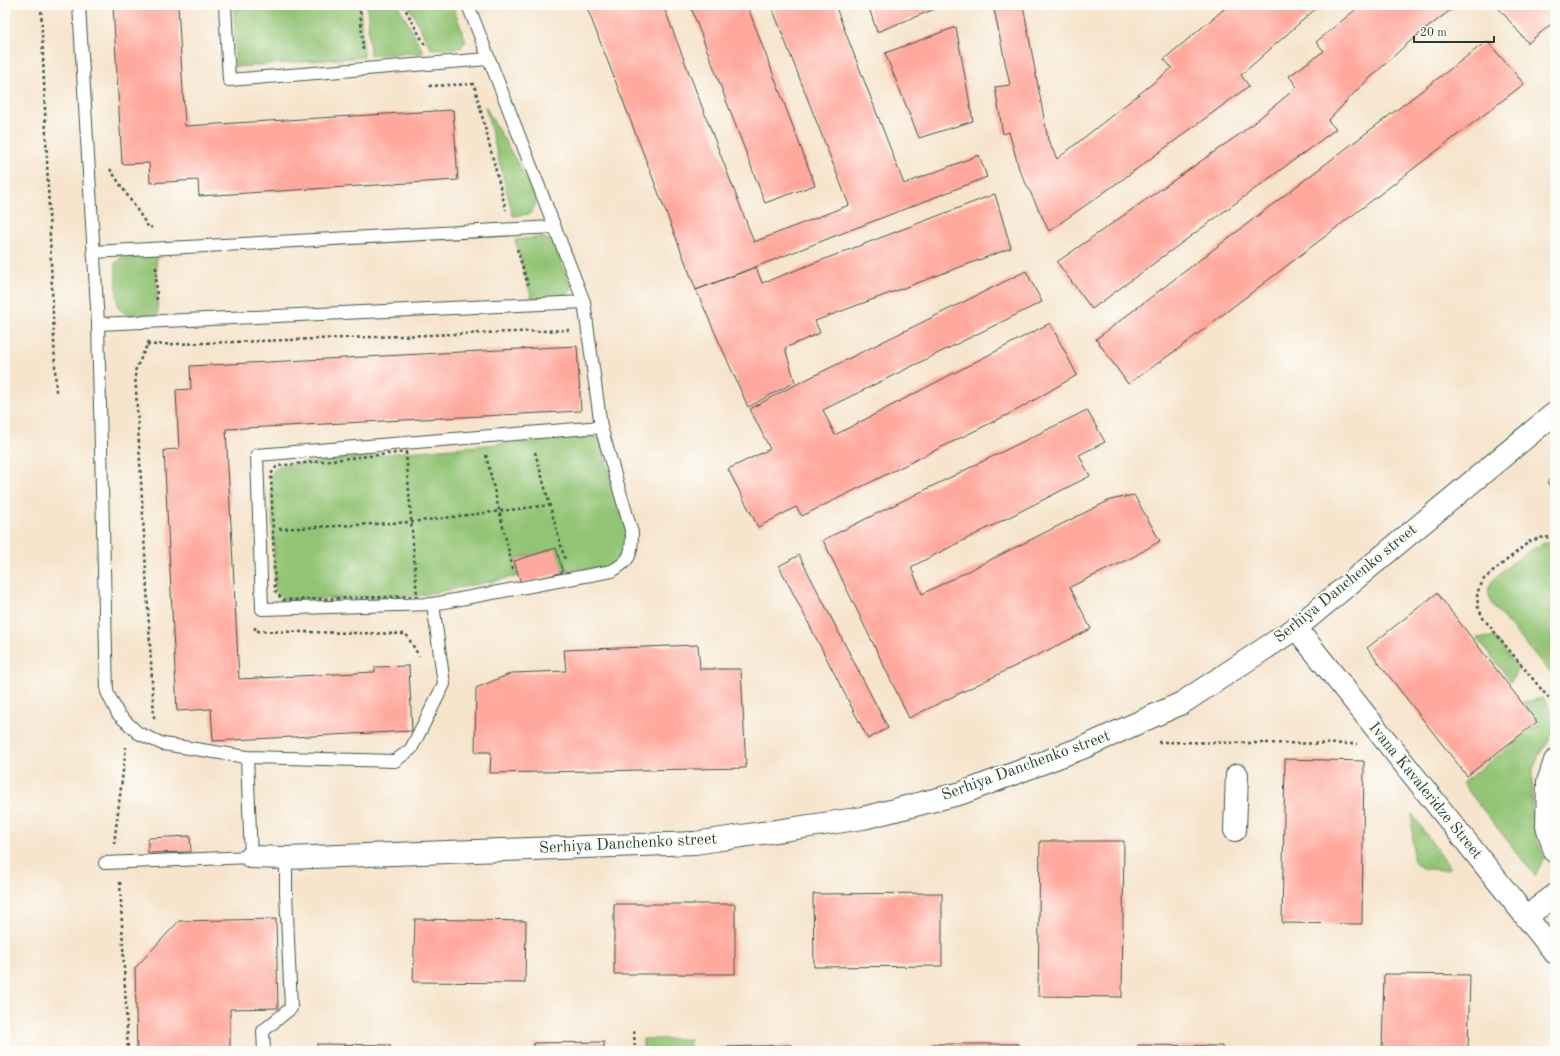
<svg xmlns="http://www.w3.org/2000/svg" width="1560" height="1056" font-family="'Old Standard TT',serif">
	<rect width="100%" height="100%" fill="#fdfcf7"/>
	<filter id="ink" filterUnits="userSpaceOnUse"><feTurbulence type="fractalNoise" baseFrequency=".025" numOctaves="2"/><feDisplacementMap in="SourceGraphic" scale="8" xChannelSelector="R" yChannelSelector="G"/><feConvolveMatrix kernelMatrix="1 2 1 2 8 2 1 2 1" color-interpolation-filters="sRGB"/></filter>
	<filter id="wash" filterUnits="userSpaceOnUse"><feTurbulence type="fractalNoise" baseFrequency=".012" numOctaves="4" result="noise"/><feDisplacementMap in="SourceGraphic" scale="16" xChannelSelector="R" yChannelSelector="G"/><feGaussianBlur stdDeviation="0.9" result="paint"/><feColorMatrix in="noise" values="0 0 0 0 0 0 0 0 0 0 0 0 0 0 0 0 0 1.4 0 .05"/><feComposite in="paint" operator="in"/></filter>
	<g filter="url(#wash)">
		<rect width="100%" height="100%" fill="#f6e4cc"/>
		<g fill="#93c474" stroke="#598054">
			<path d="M234,5H360L364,57L235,67Z"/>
			<path d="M367,5H398L424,53L370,55Z"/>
			<path d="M408,5H436L437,7L444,5H452L466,41L461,48L431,49Z"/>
			<path d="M485,106L535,194L536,204L530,214L513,216Z"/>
			<path d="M542,237L553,242L572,289L566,295L532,299L515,240Z"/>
			<path d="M156,255L158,316L128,315L118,308L115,263L121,258Z"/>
			<path d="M593,436L600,439L627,533C626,541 627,551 622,558C612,570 582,569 568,570L563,572L556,548L515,560L519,576L417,596L283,600L275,591L271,474L277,466L406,452Z"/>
			<path d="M1544,543H1555V678L1492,605C1490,599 1488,593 1489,587C1493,574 1531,549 1544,543Z"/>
			<path d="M1494,637L1518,667L1511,682L1477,638Z"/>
			<path d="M1543,698L1555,715V731L1538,756L1533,770L1532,812L1535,834L1544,857L1535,876L1462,783L1540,723L1523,702Z"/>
			<path d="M1412,814L1450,868L1446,870L1424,869L1417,865L1413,859Z"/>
			<rect x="643" y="1039" width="47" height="12"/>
		</g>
		<g id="blocks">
			<g fill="#ffa89d">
				<path d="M113,5H178L185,126L453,110L458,180L199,196L198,180L150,183L149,163L122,164Z"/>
				<path d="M586,5H663L754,242L849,205L771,5H835L904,184L979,155L987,177L696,290Z"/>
				<path d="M690,5H747L815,185L765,203Z"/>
				<path d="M868,5H945L877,32Z"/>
				<path d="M993,5H1023L1048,140L1057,159L1172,68L1164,59L1229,5H1320L1241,75L1249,86L1123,179L1049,231L1019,169L1009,132L1003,134L995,87L1010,85Z"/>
				<path d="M1361,5H1457L1409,42L1357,90L1328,121L1336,129L1092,309L1057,262L1244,131L1297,87L1289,76L1324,51L1316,42Z"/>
				<path d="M1496,5H1555V21L1528,43Z"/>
				<path d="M956,27L973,121L919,138L885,53Z"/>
				<path d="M1487,41L1524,84L1178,349L1128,384L1096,339Z"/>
				<path d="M1555,55V67L1549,60Z"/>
				<path d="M995,194L1011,248L815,321L820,333L785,348L795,382L748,407L696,290L756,267L762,283Z"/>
				<path d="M1026,271L1042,302L823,410L835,435L1050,323L1077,375L1019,409L802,516L796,507L758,527L728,469L770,449L750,409L783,391Z"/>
				<path d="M577,346L581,411L226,429L239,679L375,672V667L409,666L412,731L213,741L211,709L177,711L164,450L179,449L176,390L191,389L190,366Z"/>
				<path d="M1087,410L1105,442L1079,455L1090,476L911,567L922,594L1110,500L1134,495L1160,541L1133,557L1070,587L1091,629L909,718L823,540Z"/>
				<path d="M1555,475V492L1547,482Z"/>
				<path d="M556,548L563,572L521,584L514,561Z"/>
				<path d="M799,555L888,728L868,739L779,566Z"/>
				<path d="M1437,593L1537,722L1467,776L1367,648Z"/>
				<path d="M698,645L700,669H741L746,768L490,773L491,752H475L476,688L512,673L566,671L564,650Z"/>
				<path d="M1285,759L1364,761L1362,924L1282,923Z"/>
				<path d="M190,836L191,852L148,853V838Z"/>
				<path d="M1040,841H1124L1122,997L1038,996Z"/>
				<path d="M942,893V966L814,967L813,894Z"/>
				<rect x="614" y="904" width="121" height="70"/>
				<path d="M276,919L278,1008L230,1009V1051H137L135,968L179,921Z"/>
				<path d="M415,919L526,921L525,983L413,982Z"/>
				<path d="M1384,974L1470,975L1468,1051H1382Z"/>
				<path d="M604,1042V1051H534V1043Z"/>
				<path d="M317,1044L390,1045V1051H317Z"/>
				<rect x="933" y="1044" width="85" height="7"/>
				<path d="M792,1045V1051H723V1047Z"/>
				<path d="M1138,1045L1222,1046V1051H1137Z"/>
			</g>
		</g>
	</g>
	<g filter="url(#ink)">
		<use href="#blocks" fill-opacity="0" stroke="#3f564b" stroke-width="1"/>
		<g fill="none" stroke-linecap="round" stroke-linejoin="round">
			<defs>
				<g id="lane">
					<path d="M79,5L98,324L107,692L118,714L138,733L163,744L247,757L395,761L411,749L444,684L433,604"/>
					<path d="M225,5L229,80L488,59"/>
					<path d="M468,5L584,302L601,427L632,533C632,554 631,560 612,571L433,604L262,609L257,455L601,427"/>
					<path d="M93,252L554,227"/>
					<path d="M98,324L584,302"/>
					<path d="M105,863L251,857L247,757"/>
					<path d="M264,1051L263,1031L291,1008L286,892V858"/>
				</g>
				<g id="street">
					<path d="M1296,628L1555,953"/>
					<path d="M1555,761L1548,782L1547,826L1555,852"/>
					<path d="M1235,830L1237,775"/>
					<path d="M251,857L286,858L695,843L863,818L962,793L1082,748L1182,703L1296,628L1555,413"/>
					<path d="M1526,917L1555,895"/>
				</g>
			</defs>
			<use href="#lane" stroke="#3f564b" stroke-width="14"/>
			<use href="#street" stroke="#3f564b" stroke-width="24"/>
			<g stroke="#3f564b" stroke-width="2.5" stroke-dasharray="3 3" stroke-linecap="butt">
				<path d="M41,5L56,392"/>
				<path d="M360,5L363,50"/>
				<path d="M403,5L425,45"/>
				<path d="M429,86L474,84L506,210"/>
				<path d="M110,169L149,228L152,227"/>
				<path d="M517,249L528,285"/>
				<path d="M156,267L157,302"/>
				<path d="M149,341L135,371L154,717L155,718"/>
				<path d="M147,345L569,330"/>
				<path d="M406,452L417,596L283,600L275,591L271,474L277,466Z"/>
				<path d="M535,452L565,560"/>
				<path d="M486,455L513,569"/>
				<path d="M279,529L411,522L550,505"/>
				<path d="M1555,538L1544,537L1530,541L1484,579L1477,593L1478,607L1483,618L1555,706"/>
				<path d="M255,627V631L406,634L419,656"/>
				<path d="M1158,742L1357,744"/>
				<path d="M114,844L126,747"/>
				<path d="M120,882L128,1051"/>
				<path d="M634,1031L635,1051"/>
			</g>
			<use href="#lane" stroke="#fff" stroke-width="12"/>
			<use href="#street" stroke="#fff" stroke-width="22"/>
		</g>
	</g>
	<g text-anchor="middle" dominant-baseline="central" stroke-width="4" stroke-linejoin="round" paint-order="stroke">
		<g font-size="16" fill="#1f3d34" stroke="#fdfcf7">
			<text transform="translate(1346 584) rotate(-39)">Serhiya Danchenko street</text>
			<text transform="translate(1026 766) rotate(-20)">Serhiya Danchenko street</text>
			<text transform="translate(1425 791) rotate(51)">Ivana Kavaleridze Street</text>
			<text transform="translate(628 844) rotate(-3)">Serhiya Danchenko street</text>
		</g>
	</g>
	<rect width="1560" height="1056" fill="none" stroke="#fdfcf7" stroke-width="20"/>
	<path d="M1414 36v6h80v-6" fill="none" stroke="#1f3d34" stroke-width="2"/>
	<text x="1420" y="36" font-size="12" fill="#1f3d34" stroke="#fdfcf7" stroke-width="3" paint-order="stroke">20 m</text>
</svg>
